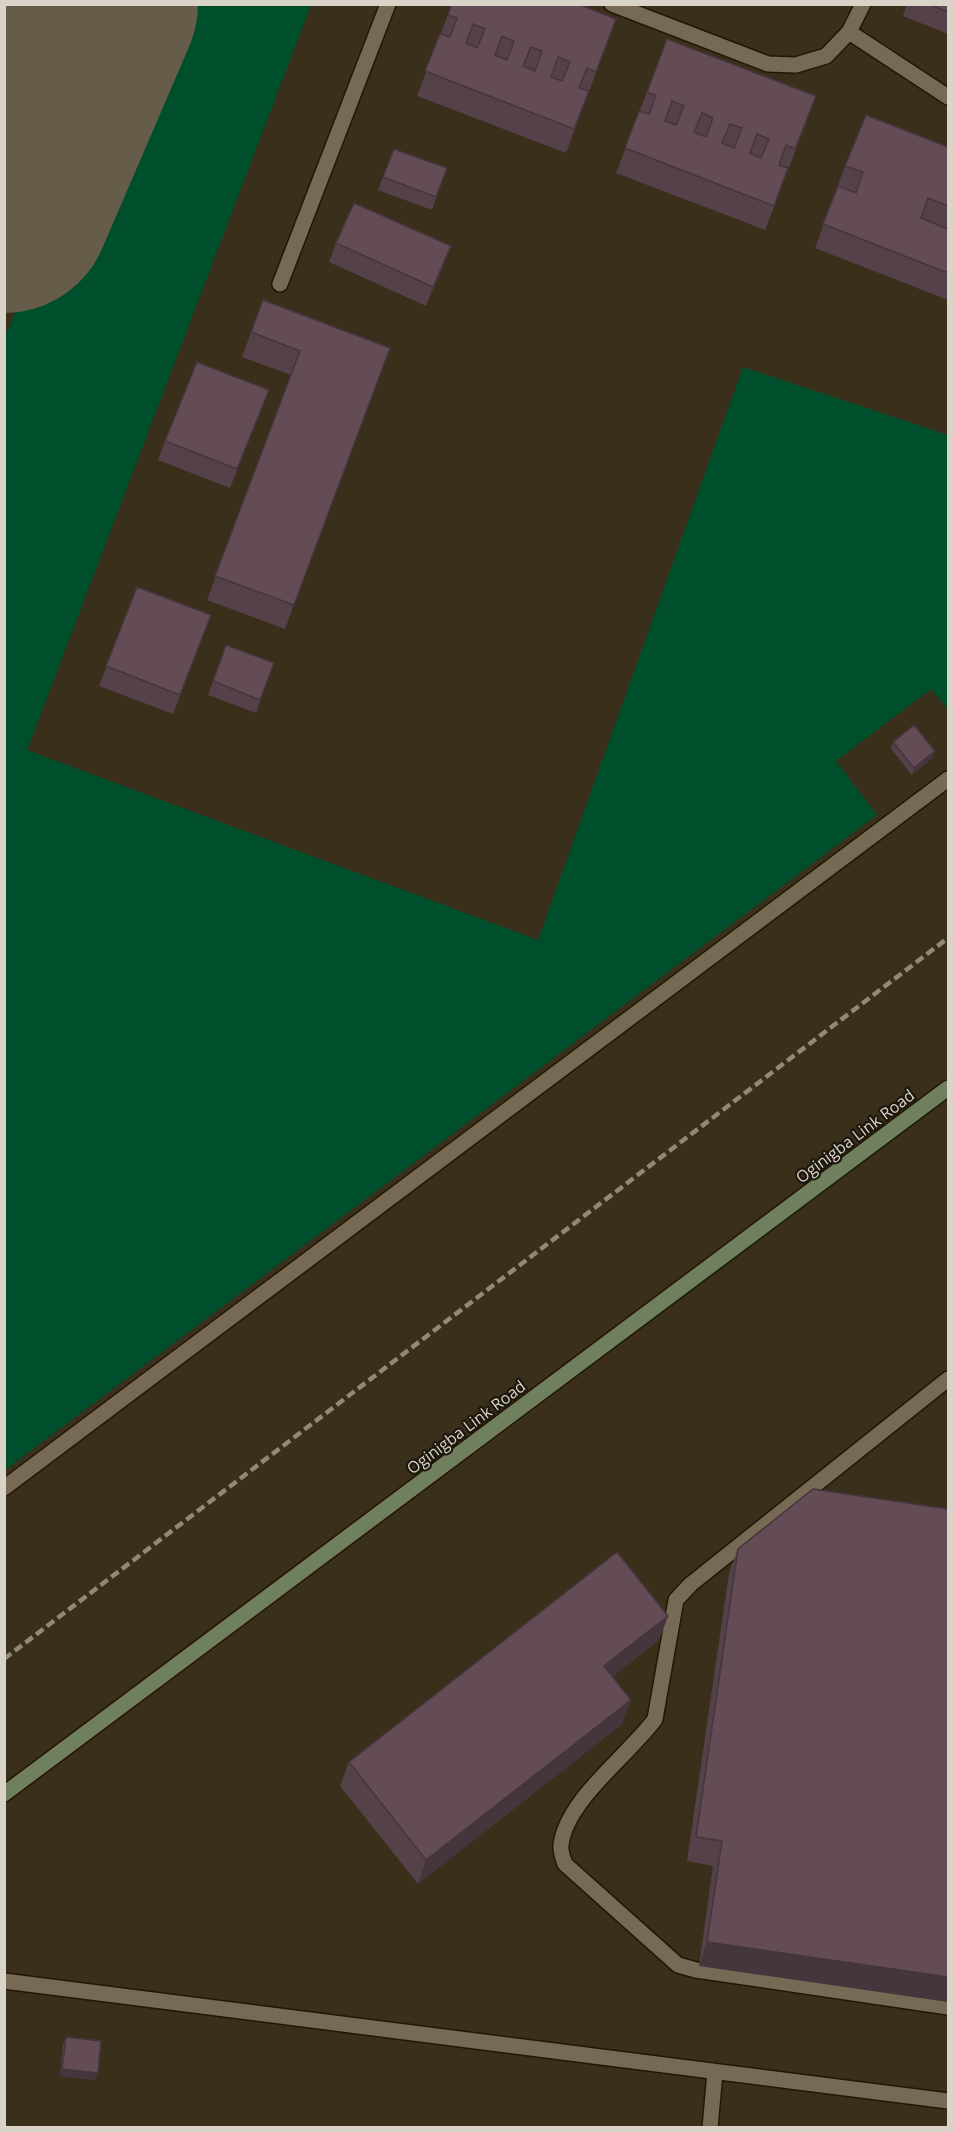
<svg xmlns="http://www.w3.org/2000/svg" width="953" height="2132" font-family="'Open Sans',sans-serif">
	<rect width="100%" height="100%" fill="#3a2f1b"/>
	<g fill="#004f2c">
		<path d="M5,4L30,5L5,63L4,5Z"/>
		<path d="M149,5H311L27,750L538,940L743,367L948,435V709L931,689L836,761L877,815L5,1470V336Z"/>
	</g>
	<g fill="none" stroke-linecap="round" stroke-linejoin="round">
		<path stroke="#665c4a" stroke-width="214" d="M4,206L91,4"/>
		<defs>
			<g id="lane">
				<path d="M612,4L768,64L796,65L826,56L849,32L863,4"/>
				<path d="M849,32L948,97"/>
				<path d="M280,284L388,4"/>
				<path d="M948,1379L691,1584L676,1600L655,1719C629,1755 566,1800 561,1845C560,1851 563,1858 565,1864L678,1965L696,1970L948,2007"/>
				<path d="M4,1488L948,779"/>
				<path d="M710,2128L715,2072"/>
			</g>
			<path id="street" d="M4,1981L948,2101"/>
			<path id="secondary" d="M4,1794L948,1088"/>
		</defs>
		<use href="#lane" stroke="#211704" stroke-width="18"/>
		<use href="#street" stroke="#211704" stroke-width="18"/>
		<use href="#secondary" stroke="#211704" stroke-width="18"/>
		<use href="#lane" stroke="#766a55" stroke-width="15"/>
		<use href="#street" stroke="#766a55" stroke-width="15"/>
		<use href="#secondary" stroke="#70805e" stroke-width="15"/>
		<path stroke="#918878" stroke-width="4.5" stroke-dasharray="9 4.5" stroke-linecap="butt" d="M4,1659L948,938"/>
	</g>
	<g fill="#55414a">
		<path d="M452,4L616,19L566,153L417,96Z"/>
		<path d="M907,4H948V34L903,16Z"/>
		<path d="M667,39L807,121L765,230L616,173Z"/>
		<path d="M948,147V300L815,248L845,166Z"/>
		<path d="M394,149L447,168L432,210L378,190Z"/>
		<path d="M336,243L444,265L426,306L329,262Z"/>
		<path d="M263,300L390,348L285,629L207,600L291,375L242,357Z"/>
		<path d="M262,409L230,488L158,460L165,441Z"/>
		<path d="M137,587L211,615L173,714L99,686Z"/>
		<path d="M226,645L274,663L256,713L208,695Z"/>
		<path d="M893,742L932,758L912,775L891,749Z"/>
		<path d="M948,1509L699,1966L713,1866L687,1861L729,1573L738,1549Z"/>
		<path d="M668,1616L659,1640L612,1677L622,1724L418,1884L340,1786L349,1762Z"/>
		<path d="M66,2037L95,2080L60,2076L63,2044Z"/>
	</g>
	<g fill="#45353c">
		<path d="M451,246L444,265L426,306L433,287Z"/>
		<path d="M269,390L262,409L230,488L237,469Z"/>
		<path d="M935,751L932,758L912,775L914,768Z"/>
		<path d="M668,1616L659,1640L595,1690L604,1666Z"/>
		<path d="M631,1700L622,1724L418,1884L426,1860Z"/>
		<path d="M707,1942L948,1977V2002L699,1966Z"/>
		<path d="M62,2069L98,2073L95,2080L60,2076Z"/>
	</g>
	<g fill="#634c56" stroke="#45353c" stroke-width="1.5" fill-rule="evenodd">
		<path d="M452,4H578L616,19L596,72L587,68L579,88L589,91L574,129L425,71L440,34L450,37L457,18L448,15ZM473,24L485,29L477,48L466,43ZM502,36L514,41L507,60L495,55ZM531,47L542,51L535,71L523,66ZM558,57L570,62L562,81L551,77Z"/>
		<path d="M929,4H948V12Z"/>
		<path d="M667,39L816,96L795,149L786,145L779,165L788,168L774,206L625,148L639,111L649,114L656,95L647,92ZM672,101L684,106L676,125L665,121ZM702,113L713,118L706,137L694,132ZM730,124L742,128L734,148L722,143ZM757,134L769,139L761,158L750,153Z"/>
		<path d="M866,115L948,147V206L928,198L921,218L948,229V273L823,224L838,186L856,193L863,172L845,166Z"/>
		<path d="M394,149L447,168L436,197L383,177Z"/>
		<path d="M354,203L451,246L433,287L336,243Z"/>
		<path d="M263,300L390,348L294,605L215,576L300,351L251,332Z"/>
		<path d="M197,362L269,390L237,469L165,441Z"/>
		<path d="M137,587L211,615L180,695L106,666Z"/>
		<path d="M226,645L274,663L260,700L213,681Z"/>
		<path d="M914,725L935,751L914,768L893,742Z"/>
		<path d="M813,1489L948,1509V1977L707,1942L722,1841L696,1837L738,1549Z"/>
		<path d="M617,1552L668,1616L604,1666L631,1700L426,1860L349,1762Z"/>
		<path d="M66,2037L101,2041L98,2073L62,2069Z"/>
	</g>
	<g text-anchor="middle" dominant-baseline="central" stroke-width="4.5" stroke-linejoin="round" paint-order="stroke">
		<g font-size="16" fill="#dad3c7" stroke="#1d180f">
			<text transform="translate(855 1136) rotate(-37)">Oginigba Link Road</text>
			<text transform="translate(466 1427) rotate(-37)">Oginigba Link Road</text>
		</g>
	</g>
	<rect width="953" height="2132" fill="none" stroke="#dad3c7" stroke-width="12"/>
</svg>
